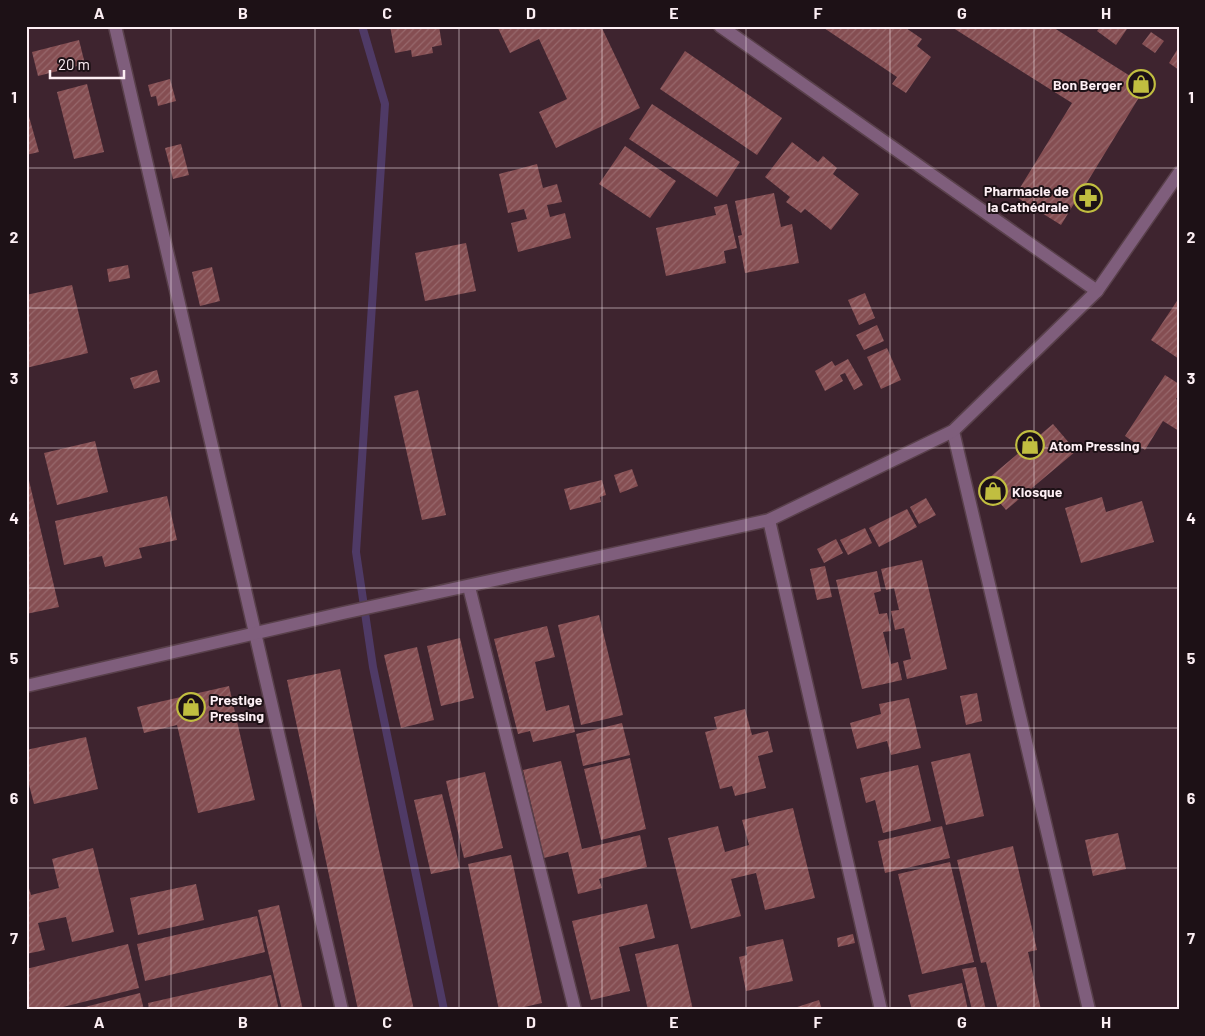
<svg xmlns="http://www.w3.org/2000/svg" width="1205" height="1036" font-family="Barlow,sans-serif">
	<defs>
		<pattern id="building-hatch" width="6" height="6" patternUnits="userSpaceOnUse" patternTransform="scale(1.25)"><rect width="6" height="6" fill="#854e52"/><path d="M-1 1l2-2M0 6l6-6M5 7l2-2" fill="none" stroke="#97686c"/></pattern>
	</defs>
	<rect width="100%" height="100%" fill="#3e242f"/>
	<g fill="none" stroke-linecap="round" stroke-linejoin="round">
		<path stroke="#4f3a66" stroke-width="8" d="M362,26L385,104L356,552L373,667L444,1010"/>
	</g>
	<g fill="url(#building-hatch)">
		<path d="M390,26H439L442,45L432,47L433,53L412,57L411,50L395,53Z"/>
		<path d="M497,26H601L640,108L556,148L539,112L567,99L539,39L510,53Z"/>
		<path d="M821,26H903L922,39L917,46L931,57L906,93L892,84L897,77Z"/>
		<path d="M950,26H1051L1146,86L1061,225L1015,196L1072,103Z"/>
		<path d="M1101,26H1129L1116,45L1097,31Z"/>
		<path d="M1151,32L1164,41L1155,53L1142,44Z"/>
		<path d="M79,40L85,64L38,76L32,52Z"/>
		<path d="M1177,50L1179,51V70L1169,63Z"/>
		<path d="M685,51L782,118L757,155L660,89Z"/>
		<path d="M170,79L176,101L158,106L156,96L151,97L148,85Z"/>
		<path d="M87,84L104,152L74,159L57,92Z"/>
		<path d="M652,104L740,162L717,197L629,139Z"/>
		<path d="M26,106L39,152L26,155Z"/>
		<path d="M792,142L818,162L823,156L837,168L833,174L859,194L831,230L805,209L801,213L786,202L790,197L765,177Z"/>
		<path d="M181,144L189,175L173,179L165,148Z"/>
		<path d="M625,146L676,181L650,218L599,184Z"/>
		<path d="M537,164L543,188L557,184L562,202L547,205L550,217L565,213L571,238L518,252L511,223L527,219L524,209L508,213L499,174Z"/>
		<path d="M774,193L781,227L792,224L799,263L745,273L738,236L742,235L735,201Z"/>
		<path d="M727,204L737,248L724,251L726,263L666,276L656,228L716,215L714,207Z"/>
		<path d="M466,243L476,291L425,301L415,253Z"/>
		<path d="M128,265L130,278L109,282L107,269Z"/>
		<path d="M212,267L220,301L200,306L192,272Z"/>
		<path d="M72,285L88,353L26,368V295Z"/>
		<path d="M865,293L875,318L859,325L848,300Z"/>
		<path d="M1179,298V359L1151,340Z"/>
		<path d="M877,325L884,341L864,350L856,335Z"/>
		<path d="M887,348L901,380L881,389L867,357Z"/>
		<path d="M848,359L863,385L854,390L845,373L840,375L843,381L825,391L815,371L832,361L835,366Z"/>
		<path d="M157,370L160,382L134,389L130,378Z"/>
		<path d="M1165,375L1179,384V394L1176,399L1179,401V431L1163,421L1145,450L1125,436Z"/>
		<path d="M418,390L446,515L422,520L394,396Z"/>
		<path d="M1053,424L1076,451L1006,510L983,483Z"/>
		<path d="M95,441L108,492L57,505L44,453Z"/>
		<path d="M26,468L59,607L26,614Z"/>
		<path d="M632,469L638,486L620,493L614,475Z"/>
		<path d="M602,480L606,495L600,497L601,502L570,510L564,489Z"/>
		<path d="M167,496L177,540L139,548L142,558L105,567L102,556L64,565L55,521Z"/>
		<path d="M1102,497L1106,512L1142,501L1154,542L1081,563L1065,508Z"/>
		<path d="M926,498L936,515L919,524L910,507Z"/>
		<path d="M907,509L917,527L879,547L869,528Z"/>
		<path d="M865,528L872,543L848,555L840,540Z"/>
		<path d="M836,539L843,553L824,563L817,549Z"/>
		<path d="M922,560L947,669L907,679L903,661L911,659L904,628L895,630L891,611L899,610L894,588L886,590L881,569Z"/>
		<path d="M825,566L832,597L817,600L810,569Z"/>
		<path d="M877,571L881,591L874,593L879,614L887,613L891,631L883,632L891,664L898,662L902,680L862,689L836,580Z"/>
		<path d="M599,615L623,715L581,725L558,625Z"/>
		<path d="M547,626L555,657L535,662L546,711L569,705L575,732L533,742L530,731L518,734L494,639Z"/>
		<path d="M460,638L474,698L441,706L427,646Z"/>
		<path d="M417,647L434,720L401,728L384,655Z"/>
		<path d="M340,669L379,851L414,1010H358L287,680Z"/>
		<path d="M229,686L255,800L198,813L177,725L144,733L137,707Z"/>
		<path d="M977,693L982,721L966,725L960,696Z"/>
		<path d="M909,698L921,748L891,755L887,741L857,749L850,723L881,714L879,704Z"/>
		<path d="M745,709L752,735L768,731L773,752L758,756L766,788L735,796L732,786L720,789L705,732L717,729L714,717Z"/>
		<path d="M622,723L630,755L583,766L576,734Z"/>
		<path d="M86,737L98,789L34,804L26,773V750Z"/>
		<path d="M970,753L984,816L946,825L931,762Z"/>
		<path d="M630,758L646,829L601,840L584,769Z"/>
		<path d="M561,761L582,849L640,835L647,867L599,879L602,888L578,894L568,852L544,858L523,770Z"/>
		<path d="M918,765L931,821L883,833L875,800L866,803L860,778Z"/>
		<path d="M485,772L503,848L464,858L446,781Z"/>
		<path d="M442,794L460,868L431,874L414,800Z"/>
		<path d="M793,808L815,898L765,910L756,873L731,879L741,916L691,929L668,838L718,826L725,852L749,845L742,820Z"/>
		<path d="M942,826L950,858L885,873L878,841Z"/>
		<path d="M1118,833L1126,869L1093,876L1085,840Z"/>
		<path d="M1013,846L1037,950L1028,952L1041,1010H998L986,962L981,963L957,860Z"/>
		<path d="M93,848L114,932L72,942L66,917L38,923L45,950L26,954V878L31,895L59,888L52,859Z"/>
		<path d="M511,855L542,1003L511,1010H499L468,864Z"/>
		<path d="M950,862L974,962L922,974L898,874Z"/>
		<path d="M196,884L204,920L138,935L130,898Z"/>
		<path d="M647,904L655,938L619,947L630,991L591,1000L572,921Z"/>
		<path d="M279,905L303,1010H282L258,910Z"/>
		<path d="M257,916L265,952L145,981L137,944Z"/>
		<path d="M853,934L855,943L838,947L837,938Z"/>
		<path d="M783,939L793,981L746,991L739,957L747,955L746,947Z"/>
		<path d="M128,944L139,988L51,1010H26V969Z"/>
		<path d="M678,944L693,1010H648L635,954Z"/>
		<path d="M976,967L986,1010H972L962,969Z"/>
		<path d="M271,975L279,1010H149L148,1003Z"/>
		<path d="M962,983L968,1010H912L908,995Z"/>
		<path d="M140,993L144,1010H77V1009Z"/>
		<path d="M819,1000L822,1010H791V1009Z"/>
	</g>
	<g fill="none" stroke-linecap="round" stroke-linejoin="round">
		<defs>
			<g id="street">
				<path d="M115,26L342,1010"/>
				<path d="M720,26L1097,291"/>
				<path d="M953,431L1089,1010"/>
				<path d="M769,520L881,1010"/>
				<path d="M469,587L575,1010"/>
				<path d="M26,686L343,613L769,520L953,431L1097,291L1179,173"/>
			</g>
		</defs>
		<use href="#street" stroke="#59404b" stroke-width="15"/>
		<use href="#street" stroke="#7f5e7c" stroke-width="12"/>
	</g>
	<path fill="none" stroke="#fdeff4" stroke-width="1" stroke-opacity="0.55" d="M171,26V1010M315,26V1010M459,26V1010M602,26V1010M746,26V1010M890,26V1010M1034,26V1010M26,168H1179M26,308H1179M26,448H1179M26,588H1179M26,728H1179M26,868H1179"/>
	<defs>
		<symbol id="shop-ring" viewBox="-11 -11 22 22"><circle r="9.5" fill="#1d1116" stroke="#c1be40" stroke-width="1.5"/><path d="M-5-2.5h2.3a2.7 3.5 0 0 1 5.4 0H5L5.5 6h-11ZM-1.5-2.5h3a1.5 2.3 0 0 0-3 0Z" fill="#c1be40"/></symbol>
		<symbol id="pharmacy-ring" viewBox="-11 -11 22 22"><circle r="9.5" fill="#1d1116" stroke="#c1be40" stroke-width="1.5"/><path d="M-2-6h4v4h4v4h-4v4h-4v-4h-4v-4h4Z" fill="#c1be40"/></symbol>
	</defs>
	<g fill-rule="evenodd">
		<use href="#shop-ring" x="1125" y="68" width="32" height="32"/>
		<use href="#pharmacy-ring" x="1072" y="182" width="32" height="32"/>
		<use href="#shop-ring" x="1014" y="429" width="32" height="32"/>
		<use href="#shop-ring" x="977" y="475" width="32" height="32"/>
		<use href="#shop-ring" x="175" y="691" width="32" height="32"/>
	</g>
	<g text-anchor="middle" dominant-baseline="central" stroke-width="4" stroke-linejoin="round" paint-order="stroke">
		<g font-size="14" font-weight="bold" fill="#fdeff4" stroke="#1d1116" text-anchor="start">
			<text x="1122" y="84" text-anchor="end">Bon Berger</text>
			<text x="1069" y="190" text-anchor="end">Pharmacie de<tspan x="1069" dy="16">la Cathédrale</tspan></text>
			<text x="1049" y="445">Atom Pressing</text>
			<text x="1012" y="491">Kiosque</text>
			<text x="210" y="699">Prestige<tspan x="210" dy="16">Pressing</tspan></text>
		</g>
	</g>
	<rect width="1205" height="1036" fill="none" stroke="#1d1116" stroke-width="55"/>
	<path d="M50 70v8h74v-8" fill="none" stroke="#fdeff4" stroke-width="2.5"/>
	<text x="58" y="70" font-size="15" fill="#fdeff4" stroke="#1d1116" stroke-width="4" paint-order="stroke">20 m</text>
	<rect x="28" y="28" width="1150" height="980" fill="none" stroke="#fdeff4" stroke-width="2"/>
	<g font-size="16" text-anchor="middle" font-weight="bold" fill="#fdeff4">
		<text x="99" y="19">A</text>
		<text x="243" y="19">B</text>
		<text x="387" y="19">C</text>
		<text x="531" y="19">D</text>
		<text x="674" y="19">E</text>
		<text x="818" y="19">F</text>
		<text x="962" y="19">G</text>
		<text x="1106" y="19">H</text>
		<text x="14" y="103">1</text>
		<text x="1191" y="103">1</text>
		<text x="14" y="243">2</text>
		<text x="1191" y="243">2</text>
		<text x="14" y="384">3</text>
		<text x="1191" y="384">3</text>
		<text x="14" y="524">4</text>
		<text x="1191" y="524">4</text>
		<text x="14" y="664">5</text>
		<text x="1191" y="664">5</text>
		<text x="14" y="804">6</text>
		<text x="1191" y="804">6</text>
		<text x="14" y="944">7</text>
		<text x="1191" y="944">7</text>
		<text x="99" y="1028">A</text>
		<text x="243" y="1028">B</text>
		<text x="387" y="1028">C</text>
		<text x="531" y="1028">D</text>
		<text x="674" y="1028">E</text>
		<text x="818" y="1028">F</text>
		<text x="962" y="1028">G</text>
		<text x="1106" y="1028">H</text>
	</g>
</svg>
